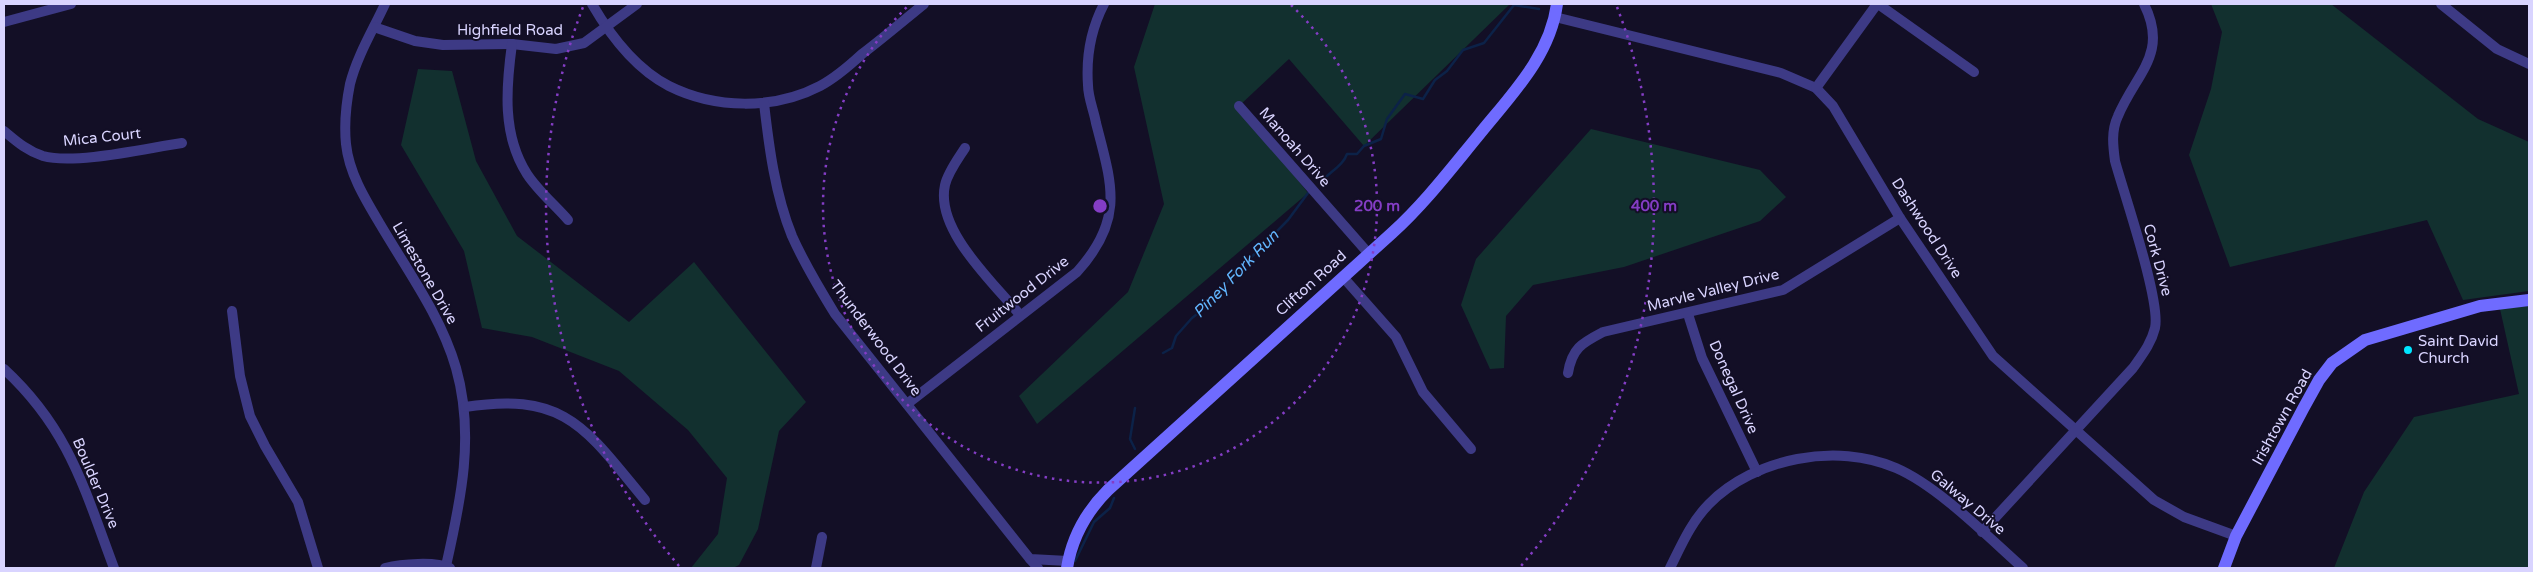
<svg xmlns="http://www.w3.org/2000/svg" width="2533" height="572" font-family="'Varela Round',sans-serif">
	<rect width="100%" height="100%" fill="#130f26"/>
	<g fill="#12302f">
		<path d="M1155,4H1510L1364,146L1289,59L1239,106L1308,193L1037,424L1019,396L1128,292L1164,204L1134,67Z"/>
		<path d="M2211,4H2331L2478,119L2529,142V291L2463,300L2427,220L2230,267L2189,155L2211,89L2222,32Z"/>
		<path d="M418,69L452,71L476,161L517,236L629,322L694,262L806,402L779,431L758,529L739,565L733,568H691L718,534L727,478L688,430L619,371L532,337L482,328L464,251L401,145Z"/>
		<path d="M1591,129L1760,170L1786,197L1760,221L1624,267L1533,285L1506,316L1504,368L1490,369L1461,305L1476,259Z"/>
		<path d="M2529,306V568H2334L2364,492L2414,417L2519,394L2500,309Z"/>
	</g>
	<g fill="none" stroke-linecap="round" stroke-linejoin="round">
		<g stroke="#0c2248" stroke-width="2.5">
			<path d="M1320,183C1329,172 1343,166 1347,154H1357L1364,146L1381,139L1387,119L1405,94L1423,99L1435,80L1447,71L1463,50L1484,43L1514,5L1539,9"/>
			<path d="M1163,353L1172,348L1176,336L1192,318L1218,298L1227,282L1288,220L1308,193"/>
			<path d="M1135,449L1130,439L1135,408"/>
			<path d="M1075,561L1094,522L1110,508L1114,498"/>
		</g>
		<g stroke="#3d3a85" stroke-width="10">
			<path d="M385,4C373,30 357,56 350,84C346,104 344,124 346,144C349,173 365,199 380,224C407,270 441,316 456,368C475,435 461,500 446,566"/>
			<path d="M592,4C610,35 636,69 669,86C715,109 774,110 820,86C835,78 849,66 862,54C883,38 903,21 924,4"/>
			<path d="M1878,4L1974,72"/>
			<path d="M2441,4L2497,49L2529,64"/>
			<path d="M1555,17L1781,73L1816,88L1833,106L1900,218L1993,356L2154,500L2184,517L2236,536"/>
			<path d="M4,22L71,4"/>
			<path d="M374,27L415,41L443,45L512,44L556,49L584,43L637,4"/>
			<path d="M512,44C506,88 502,135 527,174C538,191 555,205 568,220"/>
			<path d="M1816,88L1877,4"/>
			<path d="M764,103C769,147 775,194 792,236C804,263 819,288 835,314L1030,559L1068,561"/>
			<path d="M1239,106L1369,254"/>
			<path d="M4,131C16,141 27,151 43,156C75,165 147,148 182,143"/>
			<path d="M965,148C958,159 948,172 945,185C935,230 993,282 1020,315"/>
			<path d="M1343,277L1396,337L1423,392L1471,449"/>
			<path d="M232,311L240,376L250,416L265,446L298,502L318,568"/>
			<path d="M1688,314L1702,358L1757,472"/>
			<path d="M4,369C69,429 84,488 114,568"/>
			<path d="M1568,373C1572,348 1582,343 1603,332L1783,290L1900,218"/>
			<path d="M907,404L1077,272C1125,219 1112,185 1096,123C1094,111 1088,98 1088,85C1086,57 1091,29 1104,4"/>
			<path d="M465,407C566,391 586,429 645,500"/>
			<path d="M1982,532L2133,368C2142,355 2151,344 2155,328C2161,301 2124,194 2115,161C2113,146 2111,131 2118,116C2136,73 2169,54 2144,4"/>
			<path d="M1030,559L1038,568"/>
			<path d="M385,568C401,564 435,561 450,568"/>
			<path d="M816,568L822,537"/>
			<path d="M1670,568C1681,546 1691,522 1709,504C1754,458 1837,442 1896,468C1938,486 1988,537 2023,568"/>
		</g>
		<g stroke="#6f6bff" stroke-width="12">
			<path d="M1067,568C1072,537 1086,512 1108,490L1392,233C1424,204 1450,170 1478,136C1510,96 1550,57 1557,4"/>
			<path d="M2224,568L2236,536L2303,409L2319,380L2332,363L2365,340L2480,306L2529,300"/>
		</g>
	</g>
	<g fill="none" stroke="#843dc5" stroke-width="2.5" stroke-dasharray="2.5 5">
		<path d="M1291 5A277 277 0 1 1 909 5"/>
		<path d="M679 566A554 554 0 0 1 583 7M1617 7A554 554 0 0 1 1521 566"/>
	</g>
	<circle fill="#00e5ff" stroke="#130f26" stroke-width="2" cx="2408" cy="350" r="5"/>
	<g text-anchor="middle" dominant-baseline="central" stroke-width="4" stroke-linejoin="round" paint-order="stroke">
		<g font-size="15" fill="#d9d4ff" stroke="#130f26">
			<text x="510" y="30">Highfield Road</text>
			<text transform="translate(102 137) rotate(-6)">Mica Court</text>
			<text transform="translate(1295 147) rotate(49)">Manoah Drive</text>
			<text transform="translate(1927 228) rotate(57)">Dashwood Drive</text>
			<text transform="translate(2158 260) rotate(75)">Cork Drive</text>
			<text transform="translate(425 273) rotate(60)">Limestone Drive</text>
			<text transform="translate(1311 283) rotate(-42)">Clifton Road</text>
			<text transform="translate(1713 290) rotate(-14)">Marvle Valley Drive</text>
			<text transform="translate(1022 294) rotate(-38)">Fruitwood Drive</text>
			<text transform="translate(876 338) rotate(53)">Thunderwood Drive</text>
			<text transform="translate(1734 387) rotate(66)">Donegal Drive</text>
			<text transform="translate(2282 417) rotate(-61)">Irishtown Road</text>
			<text transform="translate(96 483) rotate(67)">Boulder Drive</text>
			<text transform="translate(1968 502) rotate(40)">Galway Drive</text>
		</g>
		<g font-size="15" fill="#d9d4ff" stroke="#130f26" text-anchor="start">
			<text x="2418" y="341">Saint David<tspan x="2418" dy="17">Church</tspan></text>
		</g>
		<g font-size="16" font-style="italic" fill="#62b6ff" stroke="#130f26">
			<text transform="translate(1236 274) rotate(-46)">Piney Fork Run</text>
		</g>
	</g>
	<circle cx="1100" cy="206" r="8" fill="#843dc5" stroke="#130f26" stroke-width="2.5"/>
	<g font-size="15" text-anchor="middle" font-weight="bold" fill="#843dc5" stroke="#130f26" stroke-width="4" stroke-linejoin="round" paint-order="stroke">
		<text x="1377" y="211">200 m</text>
		<text x="1654" y="211">400 m</text>
	</g>
	<rect width="2533" height="572" fill="none" stroke="#d9d4ff" stroke-width="10"/>
</svg>
